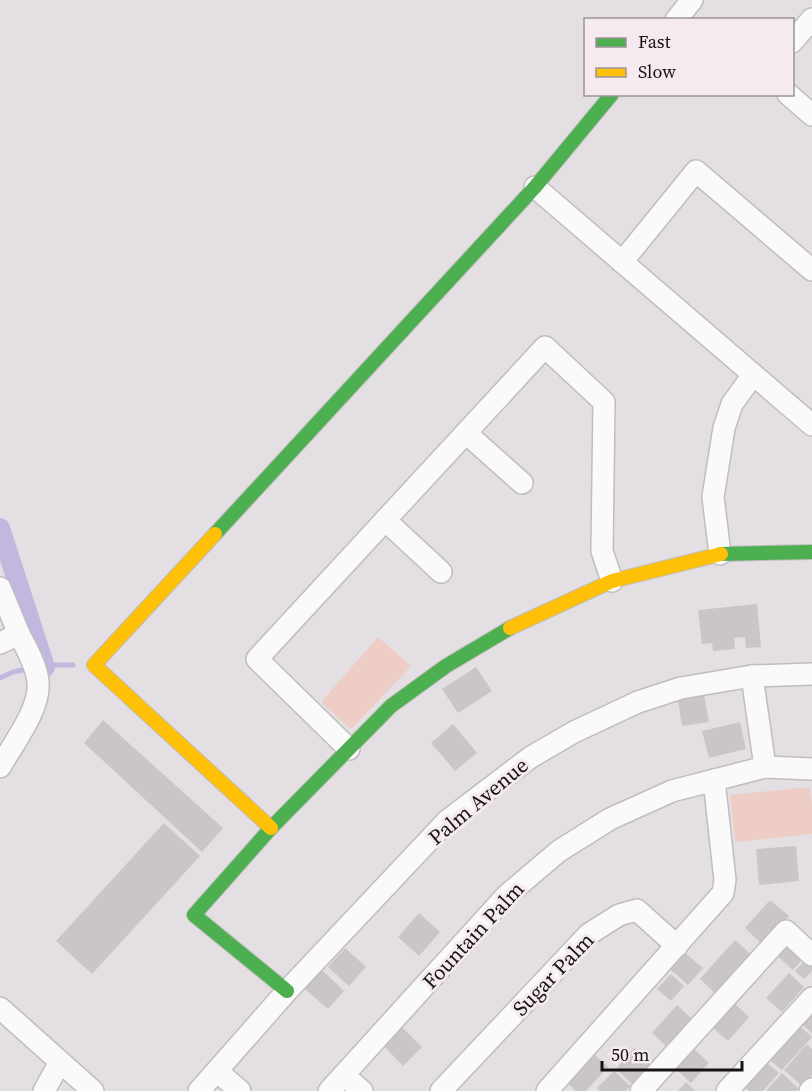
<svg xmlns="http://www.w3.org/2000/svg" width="812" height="1091" font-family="'Source Serif 4',serif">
	<rect width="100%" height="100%" fill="#e4dfe2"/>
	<g fill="#eecdc6">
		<path d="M378,637L411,666L351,729L321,702Z"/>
		<path d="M810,787L812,806V834L735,842L730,795Z"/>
	</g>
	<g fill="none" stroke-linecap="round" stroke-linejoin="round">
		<g stroke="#c2b8df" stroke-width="5">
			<path d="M40,668L53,665H73"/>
			<path d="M0,678L13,672L23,670"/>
		</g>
		<path stroke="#c2b8df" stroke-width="20" d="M0,528L45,667"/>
	</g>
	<g fill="#cac6c7">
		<path d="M757,604L761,647L746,648L745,637L734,638L735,649L713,651L712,643L702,644L698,610Z"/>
		<path d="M476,667L492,691L458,713L442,689Z"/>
		<path d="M704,695L709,722L682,726L678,700Z"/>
		<path d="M103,720L223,828L202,852L84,743Z"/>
		<path d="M740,722L746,749L709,758L702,731Z"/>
		<path d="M453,724L477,753L455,771L431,743Z"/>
		<path d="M164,823L200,856L92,974L56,941Z"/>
		<path d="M796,846L799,881L759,885L756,849Z"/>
		<path d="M770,900L789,916L763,945L745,928Z"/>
		<path d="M419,913L440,932L419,956L398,937Z"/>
		<path d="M787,936L807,954L793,970L773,952Z"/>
		<path d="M735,940L754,957L718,996L700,979Z"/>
		<path d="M345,948L366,967L349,986L328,967Z"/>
		<path d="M684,952L703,968L688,985L669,968Z"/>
		<path d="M806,959L812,965V971L804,979L795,971Z"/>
		<path d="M322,970L344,991L328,1009L305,989Z"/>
		<path d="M789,973L804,987L782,1012L766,998Z"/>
		<path d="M671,974L684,986L671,1001L657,989Z"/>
		<path d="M734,1003L749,1017L728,1041L712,1027Z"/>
		<path d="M812,1003V1033L797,1020Z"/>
		<path d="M677,1005L694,1021L669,1049L652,1033Z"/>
		<path d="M796,1023L812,1037L782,1070L766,1057Z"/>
		<path d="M402,1027L422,1047L403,1066L383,1045Z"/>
		<path d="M807,1044L812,1049V1075L802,1086L784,1070Z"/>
		<path d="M634,1048L651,1063L632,1084L616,1069Z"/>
		<path d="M693,1048L709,1063L691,1083L675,1068Z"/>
		<path d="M594,1054L608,1067L586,1091H576L567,1083Z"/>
		<path d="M766,1062L779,1073L763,1091H749L744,1086Z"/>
		<path d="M614,1071L630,1086L626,1091H600L597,1088Z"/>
		<path d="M782,1073L798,1088L796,1091H766Z"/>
		<path d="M686,1082L695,1091H678Z"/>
	</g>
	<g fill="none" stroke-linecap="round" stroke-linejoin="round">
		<defs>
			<g id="street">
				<path d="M676,20L692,0"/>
				<path d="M792,42L812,19"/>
				<path d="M788,94L812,115"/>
				<path d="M535,187L812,425"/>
				<path d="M622,262L696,171L812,270"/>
				<path d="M466,433L522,483"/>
				<path d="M385,520L441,572"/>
				<path d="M720,554L713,497L724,428L732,404L753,375"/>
				<path d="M0,588L19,634L0,643"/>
				<path d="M752,676L765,767"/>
				<path d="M349,749L257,659L545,347L604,402L602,551L612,581"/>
				<path d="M0,767C13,744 41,708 38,682C37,667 26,647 19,634"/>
				<path d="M0,1008L93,1091"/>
				<path d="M217,1071L240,1091"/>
				<path d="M344,1075L362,1091"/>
				<path d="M44,1091L60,1062"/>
				<path d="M199,1091L287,991L448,820L531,757L574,732L638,702L681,688L752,676L812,674"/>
				<path d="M329,1091L507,895L559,851L610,819L672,791L765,767L812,769"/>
				<path d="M441,1091L589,934L619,915L637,910L677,946"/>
				<path d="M547,1091L723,893L725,880L714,780"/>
				<path d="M641,1091L786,931L812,955"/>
				<path d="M727,1091L812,998"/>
				<path d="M810,1091L812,1089"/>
			</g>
			<g id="fast">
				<path d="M215,534L535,187L612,94"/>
				<path d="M721,554L812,552"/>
				<path d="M287,991L194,915L271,828L391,706L446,666L510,628"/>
			</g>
			<g id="slow">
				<path d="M215,534L94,665L271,828"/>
				<path d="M510,628L612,581L721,554"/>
			</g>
		</defs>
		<use href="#street" stroke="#c1bdbf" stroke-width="24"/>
		<use href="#fast" stroke="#c1bdbf" stroke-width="16"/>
		<use href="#slow" stroke="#c1bdbf" stroke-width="16"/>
		<use href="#street" stroke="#fbfafb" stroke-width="21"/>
		<use href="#fast" stroke="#4caf50" stroke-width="14"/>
		<use href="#slow" stroke="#ffc107" stroke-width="14"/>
	</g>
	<g text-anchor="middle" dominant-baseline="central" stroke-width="6" stroke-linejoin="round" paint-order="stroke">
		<g font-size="21" fill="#161315" stroke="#f4eaef">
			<text transform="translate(478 801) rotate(-40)">Palm Avenue</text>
			<text transform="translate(473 935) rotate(-47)">Fountain Palm</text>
			<text transform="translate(553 974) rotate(-46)">Sugar Palm</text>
		</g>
	</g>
	<rect x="584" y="18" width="210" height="78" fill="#f4eaef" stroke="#9b9498" stroke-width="1.5"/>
	<rect x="596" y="38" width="30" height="9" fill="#4caf50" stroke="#9b9498" stroke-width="1.5"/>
	<text x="638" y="48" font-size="18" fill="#161315">Fast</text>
	<rect x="596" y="68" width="30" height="9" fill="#ffc107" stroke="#9b9498" stroke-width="1.5"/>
	<text x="638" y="78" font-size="18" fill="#161315">Slow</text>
	<path d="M602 1061v9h140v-9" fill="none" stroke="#161315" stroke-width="3"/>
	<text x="611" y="1061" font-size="18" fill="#161315" stroke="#f4eaef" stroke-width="4.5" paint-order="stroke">50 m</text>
</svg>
